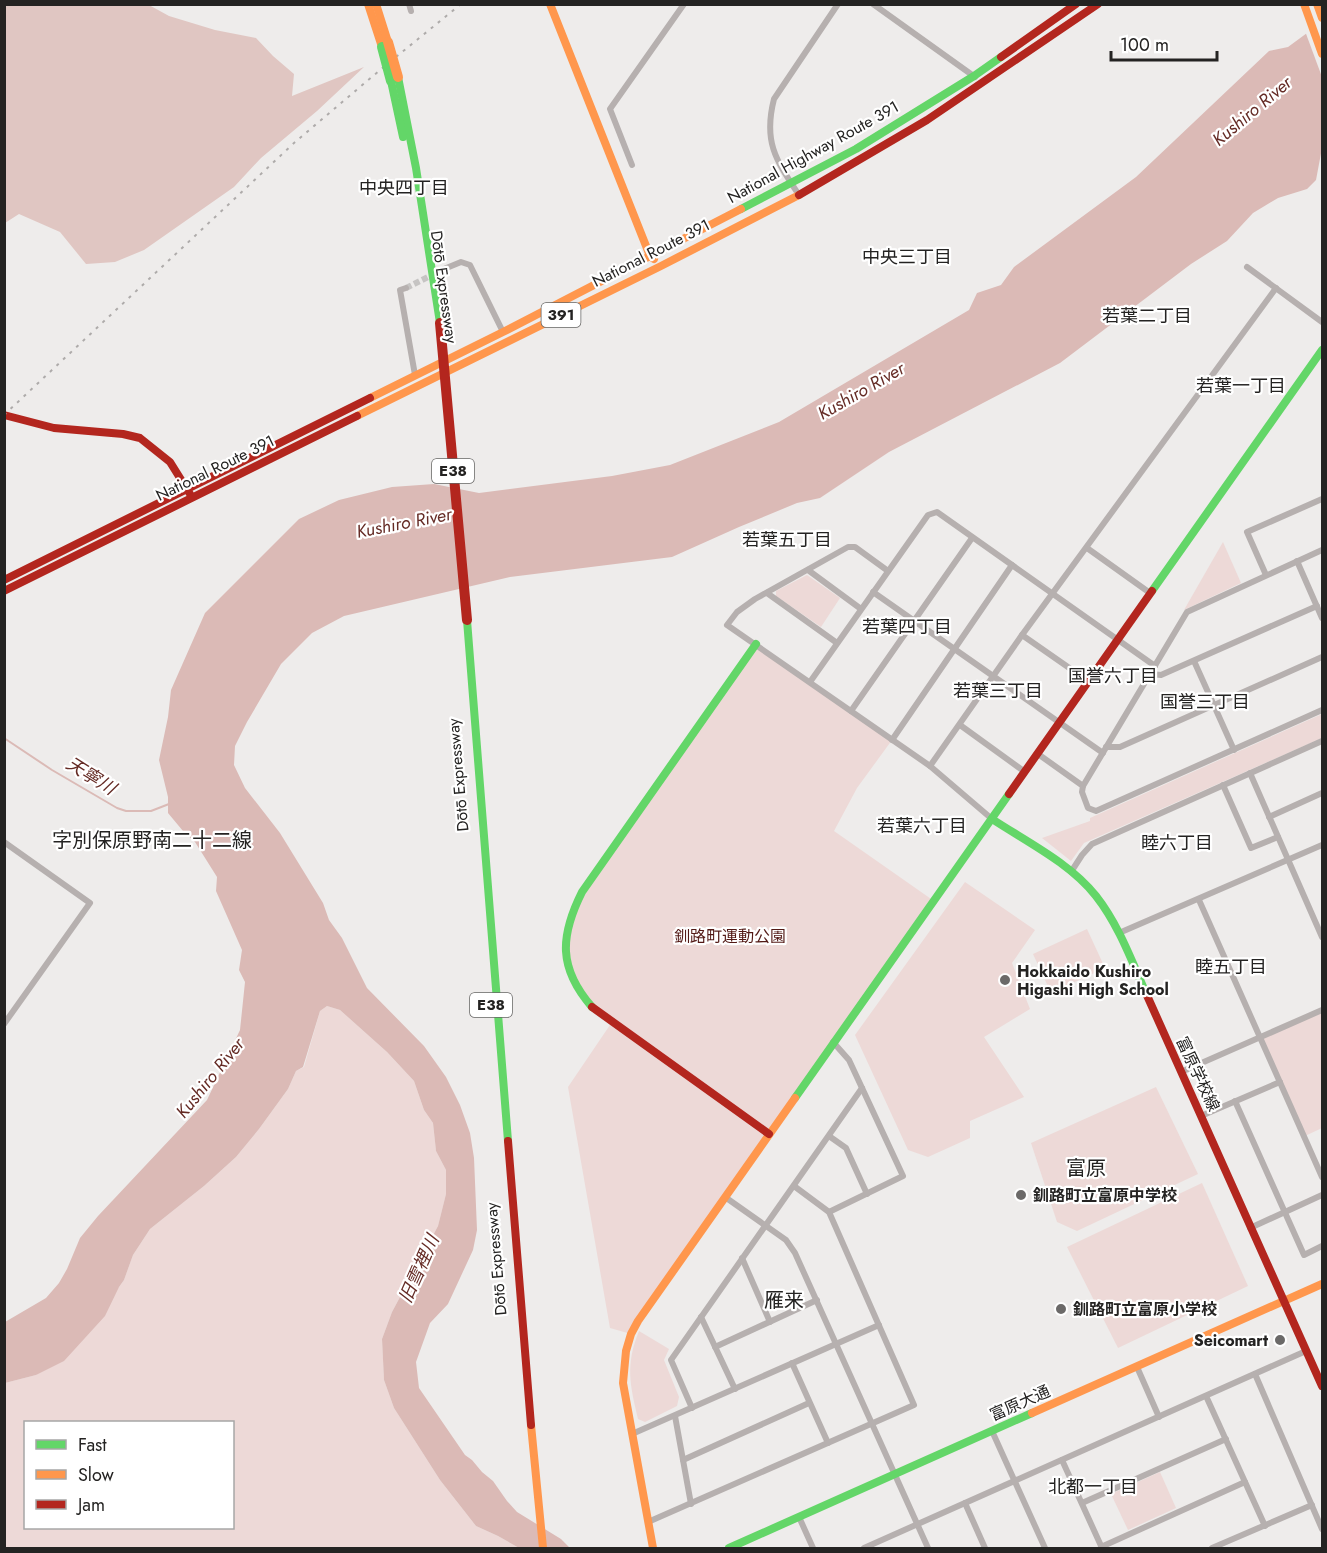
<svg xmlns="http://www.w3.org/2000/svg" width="1327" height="1553" font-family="Jost,'Noto Sans JP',sans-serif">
	<rect width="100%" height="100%" fill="#eeeceb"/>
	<g fill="#edd9d7" fill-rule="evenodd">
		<path d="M1223,542L1241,583L1184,610Z"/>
		<path d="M807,575L840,598L821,627L776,596V591Z"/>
		<path d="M756,644L892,740L857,788L834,831L934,901L631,1334L610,1328L568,1087L612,1022L591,1007L567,968L570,916Z"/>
		<path d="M1322,714V738L1084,843L1071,861L1042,838L1090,821V818Z"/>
		<path d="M965,882L1035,930L1012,963L1030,1009L984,1037L1024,1097L970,1121V1138L928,1157L908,1150L855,1035Z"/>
		<path d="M1087,929L1105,968L1051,993L1033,954Z"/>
		<path d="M327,1006L340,1010L387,1052L414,1081L424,1110L433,1123L436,1151L446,1170V1194L438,1226L392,1312L382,1339L384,1380L394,1408L440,1480L476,1526L498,1536L519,1548H5V1383L36,1375L119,1287L124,1280L133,1255L150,1229L204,1186L236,1157L259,1129L288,1089L296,1071L304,1067L320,1011ZM26,1422H232V1528H26Z"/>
		<path d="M1322,1010V1128L1305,1136L1260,1038Z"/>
		<path d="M1156,1087L1198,1174L1077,1231L1057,1222L1031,1143Z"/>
		<path d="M1202,1183L1248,1286L1118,1348L1067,1247Z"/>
		<path d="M639,1331L669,1349L664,1360L679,1397L677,1406L645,1422L638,1419C630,1385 625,1365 639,1331Z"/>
		<path d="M1160,1472L1176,1508L1128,1530L1111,1494Z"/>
	</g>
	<path fill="#e0c6c2" d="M5,4L149,5L169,16L215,30L256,38L273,56L294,74L292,96L364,67L317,111L261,158L234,187L144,250L115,262L86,264L60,232L19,214L5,223Z"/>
	<path fill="#dbbab6" d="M1322,22V148L1316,180L1307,189L1278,198L1253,213L1227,241L1191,264L1060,363L889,452L820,498L797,503L739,527L672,557L510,577L344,616L312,633L281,664L247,722L235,746L234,765L245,788L280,833L323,903L329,920L342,938L367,988L424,1046L446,1077L460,1105L470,1133L474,1158L477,1230L473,1250L448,1304L430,1323L416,1362L419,1388L465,1455L472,1460L482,1472L493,1481L507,1501L517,1512L561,1539L570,1548H519L498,1536L476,1526L440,1480L394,1408L384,1380L382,1339L392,1312L438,1226L446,1194V1170L436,1151L433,1123L424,1110L414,1081L387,1052L340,1010L327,1006L320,1011L303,1067L296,1071L288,1089L259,1129L236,1157L204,1186L150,1229L133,1255L124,1280L119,1287L105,1316L64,1361L36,1375L5,1383V1322L46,1298L59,1283L67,1269L80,1238L98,1216L207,1100L240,1030L245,982L239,970L242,950L216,891L217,877L195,842L183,831L168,813V797L159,760L168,717L171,690L205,613L299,519L339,500L392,487L434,484L479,493L612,476L670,465L779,422L969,310L977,293L1001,285L1014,267L1136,177L1269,51L1288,47Z"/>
	<path fill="#eeeceb" d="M1322,19V77L1305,31Z"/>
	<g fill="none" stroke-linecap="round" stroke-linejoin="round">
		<path stroke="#dbbab6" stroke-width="2" d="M4,738L52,770L117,808L126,811H151L169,804"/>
		<path stroke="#c6c4c3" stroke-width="6" stroke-dasharray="6 3" stroke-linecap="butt" d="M406,288L444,269"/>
		<g stroke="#b6b0af" stroke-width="6">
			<path d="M409,4L411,11"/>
			<path d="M873,4L975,77"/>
			<path d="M632,165L610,109L684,4"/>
			<path d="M799,195C776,160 763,142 774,99L838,4"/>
			<path d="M1247,267L1322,322"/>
			<path d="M444,269L461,262L470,265L503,332"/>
			<path d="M406,288L400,290L415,375"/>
			<path d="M1087,548L1150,593"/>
			<path d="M1297,561L1322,618"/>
			<path d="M808,570L861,609"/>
			<path d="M888,571L855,547H848L755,599L737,612L727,625L930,766L992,819"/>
			<path d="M1266,575L1247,532L1322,499"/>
			<path d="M873,592L1103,753"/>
			<path d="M767,593L837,643"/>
			<path d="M1022,635L1088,681"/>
			<path d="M1194,661L1234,750"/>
			<path d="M1150,674L1161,675L1317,606"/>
			<path d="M810,682L928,515L937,512L1155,666"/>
			<path d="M851,711L972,538"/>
			<path d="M960,725L1025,772"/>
			<path d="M892,740L1012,565"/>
			<path d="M1106,747H1120L1322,657"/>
			<path d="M1038,754L1083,786L1082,792L1088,808L1096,811L1322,710"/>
			<path d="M930,766L1022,635L1276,288"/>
			<path d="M1250,773L1322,937"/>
			<path d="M1223,785L1251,848L1278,837"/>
			<path d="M1083,786L1187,612L1322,550"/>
			<path d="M1269,817L1322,793"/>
			<path d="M4,842L90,903L4,1024"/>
			<path d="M1071,872L1082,855L1092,844L1322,741"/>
			<path d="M1199,900L1322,1177"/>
			<path d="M1119,933L1322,845"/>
			<path d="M1181,1072L1322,1010"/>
			<path d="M1235,1101L1304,1255L1322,1246"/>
			<path d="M1201,1116L1280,1082"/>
			<path d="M829,1136L846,1148L867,1194"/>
			<path d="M725,1197L786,1240L795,1253L928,1548"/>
			<path d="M829,1212L903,1176L849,1060L833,1042"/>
			<path d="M1250,1228L1322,1195"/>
			<path d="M742,1258L770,1322"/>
			<path d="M701,1317L735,1389"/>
			<path d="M715,1347L817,1300"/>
			<path d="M792,1363L828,1443"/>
			<path d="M1137,1367L1159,1417"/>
			<path d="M1255,1374L1322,1529"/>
			<path d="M1206,1396L1265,1526"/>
			<path d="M692,1408L671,1360L862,1088"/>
			<path d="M675,1416L691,1504"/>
			<path d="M992,1431L1045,1548"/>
			<path d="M632,1434L879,1325"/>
			<path d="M683,1460L809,1403"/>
			<path d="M1062,1460L1102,1548"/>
			<path d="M965,1503L985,1548"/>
			<path d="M1082,1503L1226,1439"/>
			<path d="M799,1517L813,1548"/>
			<path d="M648,1522L914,1405L829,1212L794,1186"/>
			<path d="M1101,1547L1245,1482"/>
			<path d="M864,1548L1306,1351"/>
			<path d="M1212,1548L1312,1505"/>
		</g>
		<g stroke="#63d668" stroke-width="8">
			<path d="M398,77L416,168L440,323"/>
			<path d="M391,81L403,137"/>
			<path d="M741,209L856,149L974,76L1001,57"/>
			<path d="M1152,591L1322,350"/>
			<path d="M467,620L508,1141"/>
			<path d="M992,819C1027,842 1070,863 1096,896C1118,924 1131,959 1145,991"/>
			<path d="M592,1007C558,968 560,936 582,892L756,644"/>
			<path d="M795,1098L1009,794"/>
			<path d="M729,1548L1032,1413"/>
		</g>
		<g stroke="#ff974d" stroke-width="8">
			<path d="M368,4L382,47"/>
			<path d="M376,4L388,42"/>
			<path d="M550,4L650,256L654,259"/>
			<path d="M1304,4L1322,54"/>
			<path d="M1317,4L1322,18"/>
			<path d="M370,398L503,332L741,209"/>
			<path d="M357,416L661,266L799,195"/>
			<path d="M1032,1413L1322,1284"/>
			<path d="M531,1425L543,1548"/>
			<path d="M653,1548L623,1383L626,1351L631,1334L638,1321L795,1098"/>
		</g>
		<g stroke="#b3261e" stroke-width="8">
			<path d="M1001,57L1076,4"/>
			<path d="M799,195L927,120L1098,4"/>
			<path d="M4,415L54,428L123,434L140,438L170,462L190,494"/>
			<path d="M4,580L370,398"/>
			<path d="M4,591L357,416"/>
			<path d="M1009,794L1152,591"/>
			<path d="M1145,991L1322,1386"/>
			<path d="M592,1007L769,1134"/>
			<path d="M508,1141L531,1425"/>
		</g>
		<path stroke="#aeabaa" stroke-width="2" stroke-dasharray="3 6" stroke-linecap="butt" d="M4,415L294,143L380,70L461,4"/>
		<path stroke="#63d668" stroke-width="10" d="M382,47L391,81"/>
		<path stroke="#ff974d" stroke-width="10" d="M388,42L398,77"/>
		<path stroke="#b3261e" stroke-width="10" d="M440,323L467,620"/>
	</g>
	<g fill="#6b6968" stroke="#fff" stroke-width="2">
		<circle cx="1005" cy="980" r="6"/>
		<circle cx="1021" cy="1195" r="6"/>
		<circle cx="1061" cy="1309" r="6"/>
		<circle cx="1280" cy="1340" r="6"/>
	</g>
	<g text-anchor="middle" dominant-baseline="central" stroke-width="4.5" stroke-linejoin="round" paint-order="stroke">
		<g fill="#fff" stroke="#666564" stroke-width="1.5">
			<rect x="541.5" y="303" width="39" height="24" rx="4.5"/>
			<rect x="432" y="459" width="42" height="24" rx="4.5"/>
			<rect x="470" y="993" width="42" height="24" rx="4.5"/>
		</g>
		<g font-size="15" font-weight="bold" fill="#242322">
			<text x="561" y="315">391</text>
			<text x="453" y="471">E38</text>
			<text x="491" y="1005">E38</text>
		</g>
		<g font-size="16" fill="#242322" stroke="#fff">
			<text transform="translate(813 152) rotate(-29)">National Highway Route 391</text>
			<text transform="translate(651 253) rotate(-27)">National Route 391</text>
			<text transform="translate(444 287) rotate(82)">Dōtō Expressway</text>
			<text transform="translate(215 468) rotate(-26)">National Route 391</text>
			<text transform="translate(458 775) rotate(-95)">Dōtō Expressway</text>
			<text transform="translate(1198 1074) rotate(65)">富原学校線</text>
			<text transform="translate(496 1259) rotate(-95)">Dōtō Expressway</text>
			<text transform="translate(1020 1403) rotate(-24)">富原大通</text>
		</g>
		<g font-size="16" fill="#521915" stroke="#fff">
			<text x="730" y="936">釧路町運動公園</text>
		</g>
		<g font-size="16" font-weight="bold" fill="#242322" stroke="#fff" text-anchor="start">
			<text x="1017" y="971">Hokkaido Kushiro<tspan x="1017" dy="18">Higashi High School</tspan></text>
			<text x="1033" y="1195">釧路町立富原中学校</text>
			<text x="1073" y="1309">釧路町立富原小学校</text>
			<text x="1268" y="1340" text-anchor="end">Seicomart</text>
		</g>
		<g font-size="18" font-style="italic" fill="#652b25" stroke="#fff">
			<text transform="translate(1252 111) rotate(-40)">Kushiro River</text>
			<text transform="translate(861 391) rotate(-30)">Kushiro River</text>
			<text transform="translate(404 523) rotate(-11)">Kushiro River</text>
			<text transform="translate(91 776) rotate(32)">天寧川</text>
			<text transform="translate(210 1078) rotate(-51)">Kushiro River</text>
			<text transform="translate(419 1269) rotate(-66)">旧雪裡川</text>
		</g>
		<g font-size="18" fill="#242322" stroke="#fff">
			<text x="404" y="188">中央四丁目</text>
			<text x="907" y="257">中央三丁目</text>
			<text x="1147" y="316">若葉二丁目</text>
			<text x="1241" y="386">若葉一丁目</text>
			<text x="787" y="540">若葉五丁目</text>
			<text x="907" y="627">若葉四丁目</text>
			<text x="1113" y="676">国誉六丁目</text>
			<text x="998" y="691">若葉三丁目</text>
			<text x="1205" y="702">国誉三丁目</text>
			<text x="922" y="826">若葉六丁目</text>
			<text x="1177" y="843">睦六丁目</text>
			<text x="1231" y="967">睦五丁目</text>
			<text x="1093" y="1487">北都一丁目</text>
		</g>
		<g font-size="20" fill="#242322" stroke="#fff">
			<text x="152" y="840">字別保原野南二十二線</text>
			<text x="1086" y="1168">富原</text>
			<text x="784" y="1300">雁来</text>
		</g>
	</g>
	<rect width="1327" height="1553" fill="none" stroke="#242322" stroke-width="12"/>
	<rect x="24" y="1421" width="210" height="108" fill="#ffffff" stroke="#a7a7a7" stroke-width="1.5"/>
	<rect x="36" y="1440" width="30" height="9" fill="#63d668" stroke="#a7a7a7" stroke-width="1.5"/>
	<text x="78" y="1451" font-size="18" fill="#242322">Fast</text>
	<rect x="36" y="1470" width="30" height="9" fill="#ff974d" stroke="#a7a7a7" stroke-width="1.5"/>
	<text x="78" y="1481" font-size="18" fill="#242322">Slow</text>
	<rect x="36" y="1500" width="30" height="9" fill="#b3261e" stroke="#a7a7a7" stroke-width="1.5"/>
	<text x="78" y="1511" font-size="18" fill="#242322">Jam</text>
	<path d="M1111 51v9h106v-9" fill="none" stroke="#242322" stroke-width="3"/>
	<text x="1120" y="51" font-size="18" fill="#242322" stroke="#ffffff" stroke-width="4.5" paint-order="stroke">100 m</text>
</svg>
